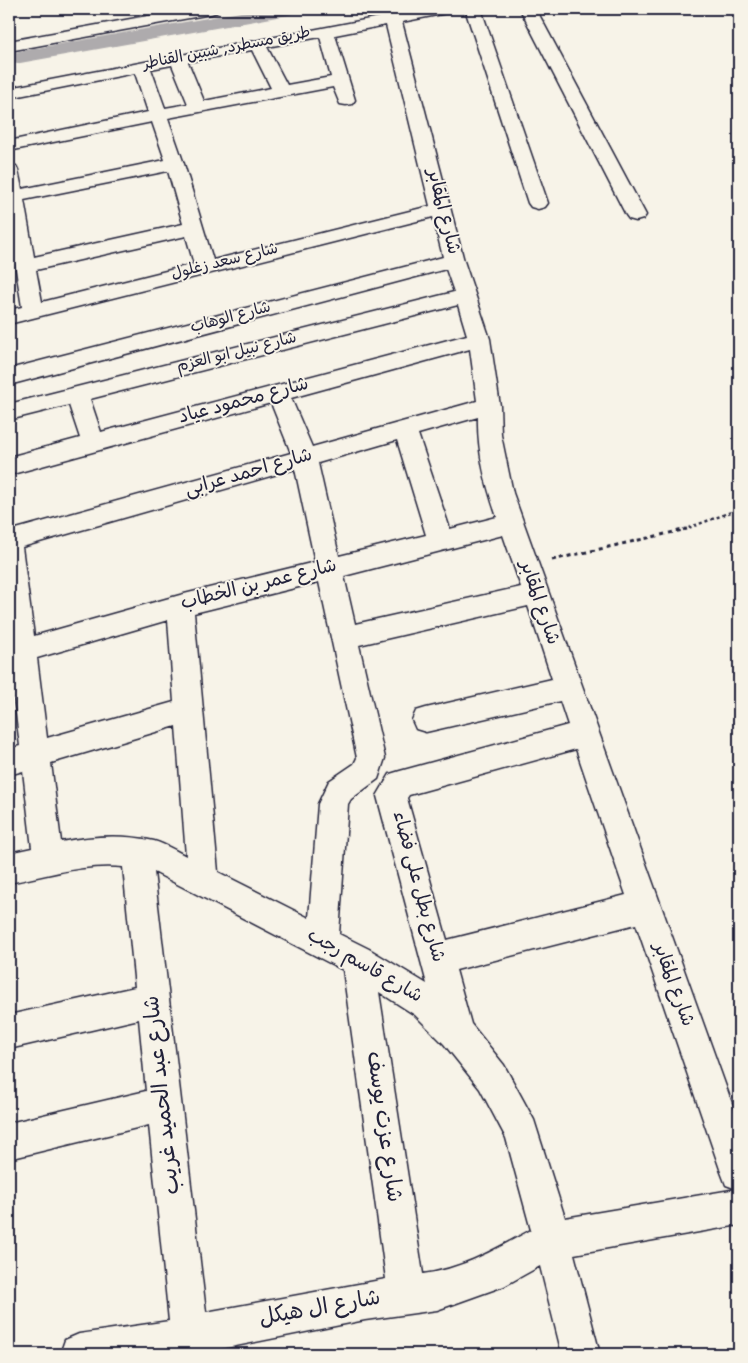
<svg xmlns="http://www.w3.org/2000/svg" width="748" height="1363" font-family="'Gochi Hand','Playpen Sans Arabic',sans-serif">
	<rect width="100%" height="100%" fill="#f7f3e8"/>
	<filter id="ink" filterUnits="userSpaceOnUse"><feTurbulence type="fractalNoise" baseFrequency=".02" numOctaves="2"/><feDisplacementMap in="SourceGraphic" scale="10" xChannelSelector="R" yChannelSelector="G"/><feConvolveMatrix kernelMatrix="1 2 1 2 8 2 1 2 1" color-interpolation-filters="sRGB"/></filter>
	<g filter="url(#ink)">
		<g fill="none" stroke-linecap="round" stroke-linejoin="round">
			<path fill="#aeabad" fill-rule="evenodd" d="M258,9H297L295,13L288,15L9,65V53Z"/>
			<defs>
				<g id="minor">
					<path d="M186,9H219L217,12L211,14L9,51V41Z"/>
					<path d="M422,9H454L452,12L402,22L464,261L490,339L500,406L501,435L513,493L739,1123V1225L574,1254L600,1354H562L540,1266L504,1286L437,1310L365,1320L196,1354H60L65,1340L79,1334L169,1321L149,1125L9,1159V1123L146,1091L139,1019L9,1049V1015L135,987L123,867C84,863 47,876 9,883V853L32,848L23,771L9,775V749L20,746L10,665H9V531L291,453L271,403L9,475V457L80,438L69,405L9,420V404L454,292L446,269L9,385V369L443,257L433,217L9,324V310L22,307L9,226V164L16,166L18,170L22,189L165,160L152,122L9,151V141L148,112L135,73L9,98V88ZM386,25L430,206L213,260L184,164L168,118L333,87L340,104L346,105L352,104L355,100L335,35ZM320,37L331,77L287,85L267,47ZM252,50L271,88L204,101L188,62ZM172,65L188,104L165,108L151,69ZM168,171L183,224L34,257L24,200ZM186,236L194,264L42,302L36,270ZM458,305L467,335L101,432L90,399ZM470,349L477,401L312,447L291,398ZM478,417C477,451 486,486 497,517L450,529L418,434ZM397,440L426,535L339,556L318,463ZM295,469L315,562L180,595L34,636L22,547ZM503,535L521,587L355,624L344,576ZM319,582L357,758L354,764L329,781L318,804L309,918L218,872L194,613ZM528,606L552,679L426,708L416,711L412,720L416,729L426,732L560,701L568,725L400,771L390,774L377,796L427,984L369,949L339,934L348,804L351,799L378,779L385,758L359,645ZM168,620L174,702L47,738L37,658ZM176,726L186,856C176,851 165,844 154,841C124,834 91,836 61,842L51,763ZM576,749L626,895L447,940L407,798L409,795ZM154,872L343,970L386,1279L206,1312ZM636,924L721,1172L726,1185L737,1189L565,1218L534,1120L504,1065L471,1024L456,970ZM379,992L415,1015L444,1044L480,1089L506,1138L531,1230C496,1249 463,1269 423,1274Z"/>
					<path d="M465,9H481L548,203L545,207L538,209L531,207L528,203Z"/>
					<path d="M520,9H536L646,215L643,219L636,221L629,219L626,215Z"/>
				</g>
			</defs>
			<use href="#minor" stroke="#22223b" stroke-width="3"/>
			<path stroke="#22223b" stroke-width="2.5" stroke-dasharray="3 3" stroke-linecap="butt" d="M683,530L739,509"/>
			<path stroke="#22223b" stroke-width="3" stroke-dasharray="4 4" stroke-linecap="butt" d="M552,560L687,529"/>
			<use href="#minor" fill="#f7f3e8" fill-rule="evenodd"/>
		</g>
	</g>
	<g text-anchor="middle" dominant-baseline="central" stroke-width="4" stroke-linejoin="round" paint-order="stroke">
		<g font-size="16" fill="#22223b" stroke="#f7f3e8">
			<text transform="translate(227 50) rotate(-11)">طريق مسطرد, شبين القناطر</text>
			<text transform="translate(225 263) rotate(-14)">شارع سعد زغلول</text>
			<text transform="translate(231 319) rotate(-15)">شارع الوهاب</text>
			<text transform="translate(237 354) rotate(-14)">شارع نبيل ابو العزم</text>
		</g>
		<g font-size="19" fill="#22223b" stroke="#f7f3e8">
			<text transform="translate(442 212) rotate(76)">شارع المقابر</text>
			<text transform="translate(244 402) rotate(-15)">شارع محمود عياد</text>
			<text transform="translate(249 474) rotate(-16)">شارع احمد عرابى</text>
			<text transform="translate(259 586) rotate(-14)">شارع عمر بن الخطاب</text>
			<text transform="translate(538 603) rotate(71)">شارع المقابر</text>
			<text transform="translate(417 887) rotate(75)">شارع بطل على فضاء</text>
			<text transform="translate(364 967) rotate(30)">شارع قاسم رجب</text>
			<text transform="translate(672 985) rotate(70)">شارع المقابر</text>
		</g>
		<g font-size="22" fill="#22223b" stroke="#f7f3e8">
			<text transform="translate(164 1095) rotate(-96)">شارع عبد الحميد غريب</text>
			<text transform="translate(382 1127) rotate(82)">شارع عزت يوسف</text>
			<text transform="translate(320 1310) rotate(-10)">شارع ال هيكل</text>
		</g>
	</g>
	<rect width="748" height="1363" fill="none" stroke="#f7f3e8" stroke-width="30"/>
	<rect x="15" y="15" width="718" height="1333" fill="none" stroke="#22223b" stroke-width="2" filter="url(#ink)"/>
</svg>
